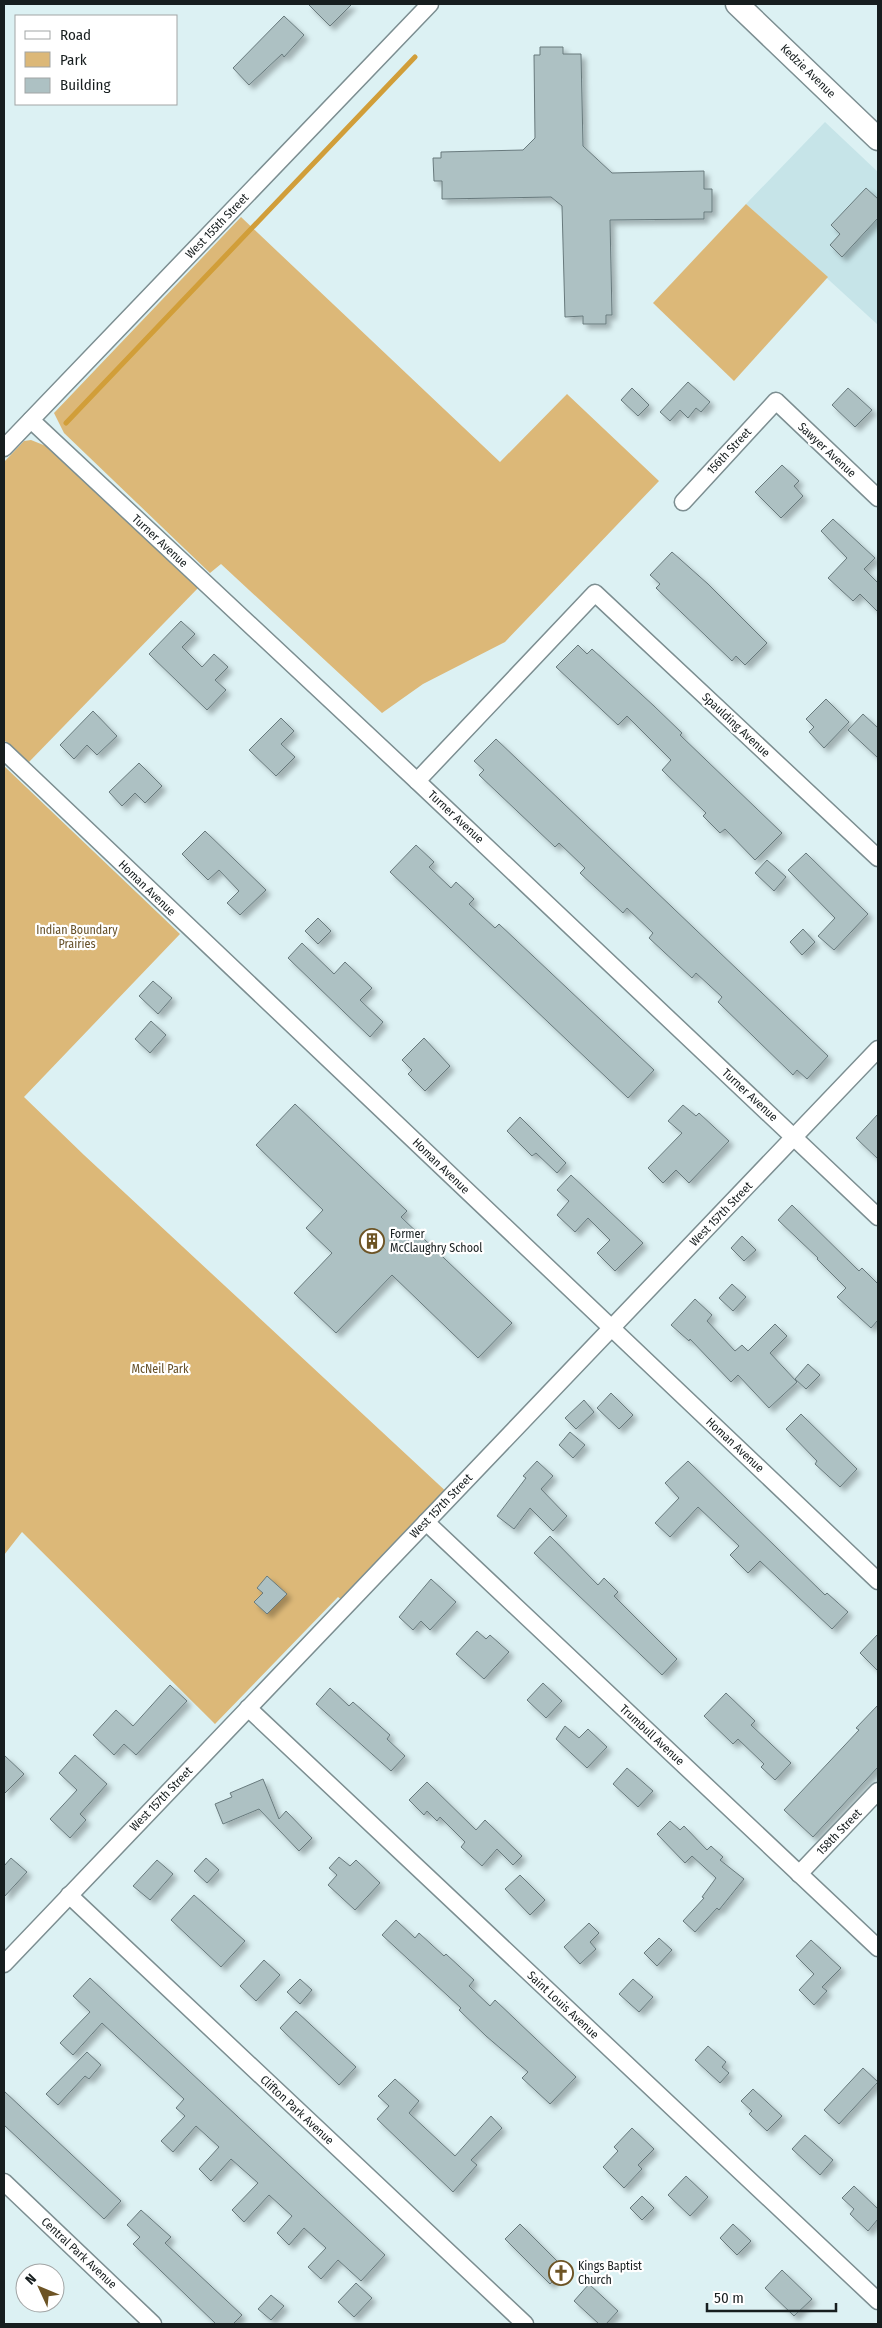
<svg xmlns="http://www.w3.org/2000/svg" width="882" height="2328" font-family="'Fira Sans Condensed',sans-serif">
	<defs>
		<filter id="shadow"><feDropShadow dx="4.5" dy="4.5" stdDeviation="2.5" flood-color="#0004"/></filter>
	</defs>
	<rect width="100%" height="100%" fill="#dcf1f3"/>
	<path fill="#c6e4e8" d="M825,122L878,172V325L746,204Z"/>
	<g fill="#dcb878">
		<path d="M746,204L828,277L734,381L653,303Z"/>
		<path d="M241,217L500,462L567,394L659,481L505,642L423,684L382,713L221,564L210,573L64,433L54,413Z"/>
		<path d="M31,440L46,446L199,587L28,763L4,740V462L24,441Z"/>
		<path d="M4,766L180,934L24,1097L84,1155L451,1496L347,1604L338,1597L215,1724L22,1532L4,1555Z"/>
	</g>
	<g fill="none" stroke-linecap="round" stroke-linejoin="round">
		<path stroke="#d19e39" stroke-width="5" d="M66,423L415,57"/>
	</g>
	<g fill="#adc1c3" stroke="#687a7d" filter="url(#shadow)">
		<path d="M308,4H352L330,26Z"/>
		<path d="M284,16L304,35L284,57L282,54L249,85L233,68Z"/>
		<path d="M540,47H563V54H581L583,146L612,173L704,171V189H712V212H704V219L610,220L612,315H606V324H583V316L565,317L562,206L551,197L442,199V181H434L433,158H441V152L523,150L535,138L534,55H540Z"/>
		<path d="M866,188L878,199V218L842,257L830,245L840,234L831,225Z"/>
		<path d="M688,382L710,402L701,412L696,408L688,418L680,410L670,421L660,412Z"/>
		<path d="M632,388L649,405L638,416L621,400Z"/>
		<path d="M848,388L872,410L855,427L832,405Z"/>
		<path d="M782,465L799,481L794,486L803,496L781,518L755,492Z"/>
		<path d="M833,519L875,558L864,569L878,583V612L860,594L853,601L828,578L847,558L821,531Z"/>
		<path d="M672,552L708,584L767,643L745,665L736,656L732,661L656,588L660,584L650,575Z"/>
		<path d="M181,621L195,634L182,647L202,667L214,654L228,667L215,680L226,690L207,710L149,654Z"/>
		<path d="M578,645L587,654L592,649L654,706L682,733L680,735L782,833L755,860L725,829L720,833L703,816L706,813L662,770L671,760L627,716L618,725L556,667Z"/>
		<path d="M826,699L849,722L824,748L809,732L814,727L806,719Z"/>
		<path d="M93,711L117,736L97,755L87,745L74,759L60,745Z"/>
		<path d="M863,714L878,728V758L848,730Z"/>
		<path d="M281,718L294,731L281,744L295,757L276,776L249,750Z"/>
		<path d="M496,739L828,1056L807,1079L797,1070L793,1075L718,1002L722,997L696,973L692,978L649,938L653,933L627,908L623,913L580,873L585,868L559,843L555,847L479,775L484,770L474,761Z"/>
		<path d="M139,763L162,786L145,803L135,793L122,806L109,792Z"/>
		<path d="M205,831L266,890L240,915L227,903L239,891L219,870L208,880L182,854Z"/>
		<path d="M416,845L434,862L429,867L451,888L456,882L474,899L469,904L495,928L499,924L654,1070L628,1098L390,872Z"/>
		<path d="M806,853L868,914L834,950L818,936L835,918L788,870Z"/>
		<path d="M767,860L786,877L774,891L755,873Z"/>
		<path d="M318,918L331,931L318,944L305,931Z"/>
		<path d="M803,929L815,942L802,955L790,942Z"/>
		<path d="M302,943L334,974L345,962L372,988L360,1000L383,1022L370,1037L288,958Z"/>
		<path d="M153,981L172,998L158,1014L139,996Z"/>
		<path d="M151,1021L166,1035L150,1053L135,1039Z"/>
		<path d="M424,1038L450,1066L425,1091L408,1074L412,1070L402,1060Z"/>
		<path d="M295,1104L407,1211L401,1217L512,1323L478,1358L392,1275L336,1333L294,1293L332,1253L306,1228L323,1210L256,1145Z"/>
		<path d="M683,1105L696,1116L699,1113L729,1141L689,1183L676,1170L663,1183L648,1168L682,1133L668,1121Z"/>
		<path d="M878,1114V1159L856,1138Z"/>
		<path d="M520,1117L566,1163L557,1173L536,1153L532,1156L507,1131Z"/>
		<path d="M571,1175L643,1243L615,1271L597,1253L610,1240L588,1218L575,1232L557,1215L569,1201L557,1190Z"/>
		<path d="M792,1205L859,1271L862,1268L878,1284V1320L871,1328L837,1297L846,1288L817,1259L818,1258L778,1220Z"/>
		<path d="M742,1236L756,1250L744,1261L731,1248Z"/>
		<path d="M732,1284L746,1297L733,1311L719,1298Z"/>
		<path d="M695,1299L712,1315L707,1321L735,1351L742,1345L748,1351L775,1324L787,1336L770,1353L797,1382L769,1408L738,1375L731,1382L690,1339L689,1341L671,1325Z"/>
		<path d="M808,1364L820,1375L806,1389L795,1379Z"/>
		<path d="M611,1393L633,1415L619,1429L597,1408Z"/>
		<path d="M584,1400L594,1412L576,1429L565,1418Z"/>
		<path d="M801,1414L857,1469L840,1487L815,1464L817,1461L786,1429Z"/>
		<path d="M570,1432L585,1445L573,1458L559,1445Z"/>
		<path d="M537,1461L553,1476L541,1489L567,1516L553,1531L530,1508L514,1529L497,1516L526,1478L523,1476Z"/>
		<path d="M688,1461L825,1595L827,1593L848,1612L832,1629L760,1561L748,1573L730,1555L739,1546L698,1507L670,1537L655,1523L679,1498L665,1483Z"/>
		<path d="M550,1536L598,1585L604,1578L618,1592L614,1596L677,1659L662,1675L534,1553Z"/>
		<path d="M267,1576L287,1594L267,1614L254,1602L263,1593L257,1588Z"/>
		<path d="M431,1579L456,1602L430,1630L421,1621L413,1630L399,1617Z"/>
		<path d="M477,1631L486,1639L490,1635L509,1652L484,1679L456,1654Z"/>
		<path d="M878,1634V1671L860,1653Z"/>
		<path d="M543,1683L562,1701L546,1718L527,1700Z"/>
		<path d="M170,1685L187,1701L136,1755L124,1744L114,1755L93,1735L116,1710L133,1726Z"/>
		<path d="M330,1688L349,1706L353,1702L390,1735L387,1739L405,1756L391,1771L316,1704Z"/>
		<path d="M726,1693L755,1721L751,1725L791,1763L775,1780L761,1767L764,1764L738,1739L733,1744L704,1716Z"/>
		<path d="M878,1705V1767L813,1837L784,1810L859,1730L856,1728Z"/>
		<path d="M565,1726L579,1738L588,1729L607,1747L587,1768L556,1739Z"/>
		<path d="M4,1755L24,1774L4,1794Z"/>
		<path d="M75,1755L107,1784L80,1814L86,1820L70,1838L50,1819L77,1790L59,1773Z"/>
		<path d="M627,1768L653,1791L638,1807L613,1784Z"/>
		<path d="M263,1779L279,1819L286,1811L312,1838L299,1851L259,1809L223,1824L215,1804L232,1797L230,1793Z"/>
		<path d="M427,1782L476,1830L485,1820L522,1856L513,1865L497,1849L482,1866L461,1847L465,1842L440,1817L437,1821L427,1811L424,1815L409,1800Z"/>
		<path d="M670,1821L680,1830L684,1826L707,1850L711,1846L723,1857L720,1860L744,1879L719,1910L717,1908L695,1932L683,1921L704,1898L702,1897L716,1878L692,1856L685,1863L657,1834Z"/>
		<path d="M339,1857L350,1866L356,1860L380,1883L355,1910L328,1885L337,1875L329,1868Z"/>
		<path d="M11,1858L27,1872L4,1897V1866Z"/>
		<path d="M206,1858L219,1870L207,1883L194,1871Z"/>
		<path d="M157,1860L173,1874L150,1900L133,1886Z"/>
		<path d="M520,1875L545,1900L530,1915L505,1889Z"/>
		<path d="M194,1895L245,1941L221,1967L171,1920Z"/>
		<path d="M396,1920L415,1938L419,1933L444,1956L446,1954L474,1980L469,1986L490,2006L495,2000L576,2077L550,2104L522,2078L528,2072L486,2036L459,2010L461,2008L382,1935Z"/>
		<path d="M589,1923L599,1933L590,1942L596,1949L580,1964L564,1947Z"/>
		<path d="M659,1938L672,1950L657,1966L644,1953Z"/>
		<path d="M811,1940L841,1968L822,1987L827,1991L814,2005L799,1990L814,1974L796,1956Z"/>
		<path d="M264,1960L280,1975L256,2001L240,1986Z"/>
		<path d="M90,1978L385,2255L361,2281L338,2260L321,2279L308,2267L326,2248L304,2228L289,2245L277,2233L292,2216L269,2195L244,2222L232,2210L258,2183L231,2159L211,2181L199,2169L219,2147L196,2126L173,2152L161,2141L185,2116L176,2108L184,2099L102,2023L73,2055L60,2043L90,2012L73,1996Z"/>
		<path d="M300,1979L312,1990L300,2004L287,1992Z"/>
		<path d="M633,1979L653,1997L639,2012L619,1994Z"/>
		<path d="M296,2011L356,2067L339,2085L280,2028Z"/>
		<path d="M708,2046L726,2062L722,2067L729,2073L720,2083L695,2060Z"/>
		<path d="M87,2052L101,2065L89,2079L85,2076L58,2105L46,2094Z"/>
		<path d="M863,2068L878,2082L839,2124L824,2110Z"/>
		<path d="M395,2079L419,2101L409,2113L455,2156L491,2116L502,2128L471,2160L477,2165L453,2192L377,2119L389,2106L378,2096Z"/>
		<path d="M753,2089L782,2116L767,2131L749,2114L752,2111L741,2101Z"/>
		<path d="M4,2091L121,2201L104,2219L4,2125Z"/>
		<path d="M632,2128L654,2149L638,2165L642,2169L624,2188L603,2167L618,2151L614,2147Z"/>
		<path d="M805,2135L833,2160L820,2175L792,2149Z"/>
		<path d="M686,2176L708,2197L690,2216L668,2195Z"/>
		<path d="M854,2186L878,2209V2219L868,2231L850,2214L854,2209L842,2198Z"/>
		<path d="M642,2196L654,2208L642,2220L630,2208Z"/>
		<path d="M141,2210L171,2237L165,2243L242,2315L233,2324H216L133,2244L140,2237L127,2225Z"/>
		<path d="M520,2224L565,2269L550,2284L505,2239Z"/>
		<path d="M733,2224L751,2241L737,2255L720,2238Z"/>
		<path d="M782,2270L812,2299L794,2316L765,2288Z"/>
		<path d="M356,2283L372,2298L354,2317L338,2302Z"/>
		<path d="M589,2284L618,2311L606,2324H599L574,2301Z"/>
		<path d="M271,2295L284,2306L271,2320L258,2309Z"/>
	</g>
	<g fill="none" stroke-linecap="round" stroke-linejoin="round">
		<defs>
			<g id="street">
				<path d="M31,420L417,781L878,1217"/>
				<path d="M4,448L430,4"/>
				<path d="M683,502L776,401L878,498"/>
				<path d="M4,751L878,1581"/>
				<path d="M417,781L595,593L878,858"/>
				<path d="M426,1522L878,1948"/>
				<path d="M248,1708L878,2301"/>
				<path d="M799,1874L878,1791"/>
				<path d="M69,1895L525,2324"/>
				<path d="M4,1964L878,1049"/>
				<path d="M4,2182L153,2324"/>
			</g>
			<path id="secondary" d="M737,4L878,139"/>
		</defs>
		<use href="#street" stroke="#7c8e91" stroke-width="19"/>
		<use href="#secondary" stroke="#7c8e91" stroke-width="25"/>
		<use href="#street" stroke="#fff" stroke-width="16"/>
		<use href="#secondary" stroke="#fff" stroke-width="22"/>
	</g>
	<defs>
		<symbol id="building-ring" viewBox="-11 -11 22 22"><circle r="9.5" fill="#fff" stroke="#6d5425" stroke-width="1.5"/><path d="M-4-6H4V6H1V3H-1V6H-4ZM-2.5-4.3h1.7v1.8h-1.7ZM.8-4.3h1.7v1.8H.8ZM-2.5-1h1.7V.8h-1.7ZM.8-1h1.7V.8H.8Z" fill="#6d5425"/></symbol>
		<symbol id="church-ring" viewBox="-11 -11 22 22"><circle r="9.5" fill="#fff" stroke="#6d5425" stroke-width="1.5"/><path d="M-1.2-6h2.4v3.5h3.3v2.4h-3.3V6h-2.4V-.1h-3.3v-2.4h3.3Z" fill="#6d5425"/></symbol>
	</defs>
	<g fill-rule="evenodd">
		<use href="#building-ring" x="358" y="1227" width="28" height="28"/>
		<use href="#church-ring" x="547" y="2259" width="28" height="28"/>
	</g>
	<g text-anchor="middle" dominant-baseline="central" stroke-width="4.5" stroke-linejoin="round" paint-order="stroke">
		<g font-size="12" fill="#171e1f" stroke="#fff">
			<text transform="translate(808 71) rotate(44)">Kedzie Avenue</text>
			<text transform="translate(217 226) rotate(-46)">West 155th Street</text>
			<text transform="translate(827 450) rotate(43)">Sawyer Avenue</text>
			<text transform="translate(729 451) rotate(-47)">156th Street</text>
			<text transform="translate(160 541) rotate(43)">Turner Avenue</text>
			<text transform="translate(736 725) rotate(43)">Spaulding Avenue</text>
			<text transform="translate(456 817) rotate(43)">Turner Avenue</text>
			<text transform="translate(147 888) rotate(44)">Homan Avenue</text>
			<text transform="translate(750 1095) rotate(43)">Turner Avenue</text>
			<text transform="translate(441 1166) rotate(44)">Homan Avenue</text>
			<text transform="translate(721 1214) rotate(-46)">West 157th Street</text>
			<text transform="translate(735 1445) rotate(43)">Homan Avenue</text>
			<text transform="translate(441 1506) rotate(-46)">West 157th Street</text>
			<text transform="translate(652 1735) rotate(43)">Trumbull Avenue</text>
			<text transform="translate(161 1799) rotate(-46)">West 157th Street</text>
			<text transform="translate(839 1832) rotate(-46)">158th Street</text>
			<text transform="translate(563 2005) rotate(43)">Saint Louis Avenue</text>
			<text transform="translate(297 2110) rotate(43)">Clifton Park Avenue</text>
			<text transform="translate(79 2253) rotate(43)">Central Park Avenue</text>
		</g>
		<g font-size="12" fill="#665028" stroke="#fff">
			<text x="77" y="930">Indian Boundary<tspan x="77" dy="14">Prairies</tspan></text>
			<text x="160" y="1369">McNeil Park</text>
		</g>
		<g font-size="12" fill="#171e1f" stroke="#fff" text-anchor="start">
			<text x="390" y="1234">Former<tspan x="390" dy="14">McClaughry School</tspan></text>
			<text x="578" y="2266">Kings Baptist<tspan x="578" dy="14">Church</tspan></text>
		</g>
	</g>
	<rect width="882" height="2328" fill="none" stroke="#171e1f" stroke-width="10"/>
	<rect x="15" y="15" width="162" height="90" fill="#ffffff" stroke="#a2a5a5"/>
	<rect x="25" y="31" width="25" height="8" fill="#ffffff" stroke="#a2a5a5"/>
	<text x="60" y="40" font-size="15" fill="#171e1f">Road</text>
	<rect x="25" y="52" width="25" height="15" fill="#dcb878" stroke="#a2a5a5"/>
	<text x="60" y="65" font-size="15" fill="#171e1f">Park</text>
	<rect x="25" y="78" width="25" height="15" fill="#adc1c3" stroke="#a2a5a5"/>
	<text x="60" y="90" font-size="15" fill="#171e1f">Building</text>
	<g transform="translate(40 2288) rotate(314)"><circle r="24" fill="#ffffff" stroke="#a2a5a5"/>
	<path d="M0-4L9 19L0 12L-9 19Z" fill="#6d5425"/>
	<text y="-8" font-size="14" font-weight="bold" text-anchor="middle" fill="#171e1f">N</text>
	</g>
	<path d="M707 2303v8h129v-8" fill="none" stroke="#171e1f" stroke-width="2.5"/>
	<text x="714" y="2303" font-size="15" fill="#171e1f" stroke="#ffffff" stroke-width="4" paint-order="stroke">50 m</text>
</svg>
